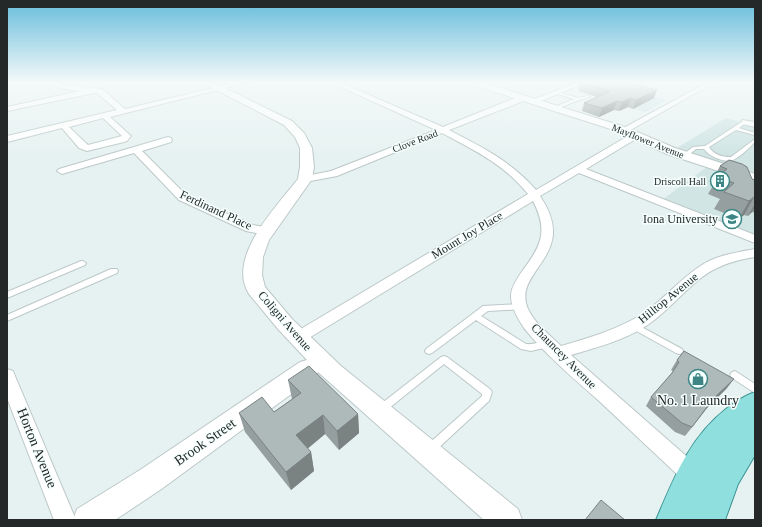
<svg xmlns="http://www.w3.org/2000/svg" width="762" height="527" font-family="'Times New Roman',serif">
	<rect width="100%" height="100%" fill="#e6f2f1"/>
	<g fill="#d0e5e4">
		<path d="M590,82H644L628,90L667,100L645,112L622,105Z"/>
		<path d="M726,118L755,126V177L672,151Z"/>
		<path d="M708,166L755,181V237L662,200Z"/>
	</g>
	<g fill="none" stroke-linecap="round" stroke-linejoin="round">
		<defs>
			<g id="lane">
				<path d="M626,82H631L634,83L632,84Z"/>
				<path d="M555,91L578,98L588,96L590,97L579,100L556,109H555V107L574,99L555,93Z"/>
				<path d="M743,121L747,122L739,128L755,133V135L736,130L709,147C714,155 722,157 731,157L755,139V142C749,148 742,155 735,159C726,164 710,157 704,149H696L686,157L681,156L693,147L705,146Z"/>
				<path d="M81,261H83L86,263L85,265L7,298V292Z"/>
				<path d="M111,269H117L118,271L117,273L7,321V315Z"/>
				<path d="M521,304L524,305L525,307L524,309L488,311L481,316L526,344C535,345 543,340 552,342L553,344L552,346L531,351L521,349L476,320L432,353L429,354L426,353L425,351L426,349L483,306Z"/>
				<path d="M634,323L682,349L683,351L682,353L679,354L676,353L631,328L630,326L631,324Z"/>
				<path d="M444,356L447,357L490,389L492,392L489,401L433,453L429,455L425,453L424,450L425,447L482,396V394L444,364L383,413L380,414L377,413L375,410L377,407L441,357Z"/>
				<path d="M735,371L755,384V393L732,378L730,375L732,372Z"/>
			</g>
			<g id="street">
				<path d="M48,82H56L63,85L102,89L125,109L239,82H249L110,117L131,136L127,141L124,142L87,151L79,148L62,128L7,142V136L117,110L97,93H94L7,111V107L80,91L59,88ZM103,118L122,136L88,145L69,127Z"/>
				<path d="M331,82H339L443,127L520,96H526V100L449,130C482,147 512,162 536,190L633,133H639L640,135L639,137L586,169L755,235V243L579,173L540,196C581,256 511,270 528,309C535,324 550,335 561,346C588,338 616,330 641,315C664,300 681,277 705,263C719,255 739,252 755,249V257C742,259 729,262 717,268C696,277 672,307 653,321C630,339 598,347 571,355L701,469L704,476L701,483L694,486L687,483L680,477C652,451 625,425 598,400C573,378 545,354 524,328C518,319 510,306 511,294C512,286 518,277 523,270C542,245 548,230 533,201L304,341L299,343L294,341L291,337L294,333L528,194C505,165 474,150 442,133L337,176L305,182L301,181L300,179L301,177L331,171L436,130L332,83Z"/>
				<path d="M579,82H587L536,103H533L529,101Z"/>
				<path d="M708,82H715L627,132H621L620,130Z"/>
				<path d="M742,120L755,122V127L742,124Z"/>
				<path d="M168,137L171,138L172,140L171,142L142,151L187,196L253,225L271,228L273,231L271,234L267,235L246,231L179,200L134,153L62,174L57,171L59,169Z"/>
				<path d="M7,369L13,371L15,376L76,520H54L7,398Z"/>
			</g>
			<g id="secondary">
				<path d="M201,82H213L292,121L304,133L312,148L314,167L312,179L269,240L263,257L262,275L265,287L292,319L341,366L518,509L522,520H484L318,372L316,376L160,490L115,520H73L77,509L140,470L300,362L307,360L278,329L249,294C226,257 277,206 298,179L300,167V148L295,137L284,125Z"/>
				<path d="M468,82H482L628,128L675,148L755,174V183L667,154L620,132L470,84Z"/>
			</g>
			<path id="primary" d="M755,392V455L738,484L725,520H656C674,478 689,438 726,409C735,402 744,396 755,392Z"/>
		</defs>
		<use href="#lane" stroke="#bcc8c7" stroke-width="2"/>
		<use href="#street" stroke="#bcc8c7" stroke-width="2"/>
		<use href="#secondary" stroke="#bcc8c7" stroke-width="2"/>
		<use href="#primary" stroke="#389190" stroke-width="2"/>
		<use href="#lane" fill="#fff" fill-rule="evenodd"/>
		<use href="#street" fill="#fff" fill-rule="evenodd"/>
		<use href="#secondary" fill="#fff" fill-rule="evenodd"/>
		<use href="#primary" fill="#8edfde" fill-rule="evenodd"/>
	</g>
	<g fill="#969f9f">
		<path d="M580,83L654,98L633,109L628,107L619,111L614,110L599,117L582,111L584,103L597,97L578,91Z"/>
		<path d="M729,160L752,179L755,180V213L752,212L748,216L744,215L739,219L714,209L720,199L708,194L714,184L711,183L720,166Z"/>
		<path d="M677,360L727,388L707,408L685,436L675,432L646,406L651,397L672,373L673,371L671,370Z"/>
		<path d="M288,380L358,414L359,433L339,450L325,434L307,449L311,452L314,471L291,490L245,432L239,413L274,412L292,399Z"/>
	</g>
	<g fill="#7a8282">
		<path d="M657,90L654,98L633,109L636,100Z"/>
		<path d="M631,98L628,107L619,111L622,102Z"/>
		<path d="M617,101L614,110L599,117L602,108Z"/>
		<path d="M754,197L744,215L739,219L749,201Z"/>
		<path d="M755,204V207L752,212L748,216Z"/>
		<path d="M734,379L727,388L707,408L685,436L713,399Z"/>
		<path d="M358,414L359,433L339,450L337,431Z"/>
		<path d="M323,415L325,434L300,455L296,435Z"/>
		<path d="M311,452L314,471L291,490L286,472Z"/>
	</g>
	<g fill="#aeb9b9" stroke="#7a8282">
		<path d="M582,82H625L657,90L636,100L631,98L622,102L617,101L602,108L584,103L610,91L580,83Z"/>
		<path d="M729,160L742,164L747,167L752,179L755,180V198L754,197L749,201L724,192L734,183L717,177L727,169L720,166Z"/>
		<path d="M684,351L734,379L713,399L692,427L682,423L651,397L672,373L679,362L677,360Z"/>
		<path d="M309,366L358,414L337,431L323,415L296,435L311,452L286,472L239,413L262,397L274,412L301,393L288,380Z"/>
		<path d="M601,500L625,520H585Z"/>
	</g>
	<linearGradient id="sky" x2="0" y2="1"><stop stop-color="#67bddc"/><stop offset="0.53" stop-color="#f4f9f9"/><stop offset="1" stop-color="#f4f9f9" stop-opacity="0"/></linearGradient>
	<rect width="762" height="155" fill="url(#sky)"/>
	<defs>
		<symbol id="building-ring" viewBox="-11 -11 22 22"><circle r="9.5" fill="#f5fffe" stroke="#3c8584" stroke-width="1.5"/><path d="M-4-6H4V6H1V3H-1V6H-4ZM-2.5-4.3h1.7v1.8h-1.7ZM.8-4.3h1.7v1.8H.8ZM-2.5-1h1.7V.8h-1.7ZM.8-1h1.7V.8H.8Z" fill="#3c8584"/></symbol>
		<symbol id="university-ring" viewBox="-11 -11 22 22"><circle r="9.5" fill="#f5fffe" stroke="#3c8584" stroke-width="1.5"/><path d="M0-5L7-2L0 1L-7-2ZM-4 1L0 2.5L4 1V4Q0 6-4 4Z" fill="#3c8584"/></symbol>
		<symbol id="shop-ring" viewBox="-11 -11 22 22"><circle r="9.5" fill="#f5fffe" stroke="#3c8584" stroke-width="1.5"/><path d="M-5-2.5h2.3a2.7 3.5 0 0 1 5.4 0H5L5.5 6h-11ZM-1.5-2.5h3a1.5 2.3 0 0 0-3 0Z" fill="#3c8584"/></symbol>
	</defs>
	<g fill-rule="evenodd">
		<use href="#building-ring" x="709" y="170" width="22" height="22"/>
		<use href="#university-ring" x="721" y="208" width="22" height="22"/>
		<use href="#shop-ring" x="687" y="368" width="22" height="22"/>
	</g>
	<g text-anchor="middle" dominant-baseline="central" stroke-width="3" stroke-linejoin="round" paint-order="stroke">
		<g font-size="10" fill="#242828" stroke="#f5fffe">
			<text transform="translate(415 141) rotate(-21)">Clove Road</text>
			<text transform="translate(648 141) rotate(22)">Mayflower Avenue</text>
		</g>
		<g font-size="10" fill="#242828" stroke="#f5fffe" text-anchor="end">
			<text x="706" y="181">Driscoll Hall</text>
		</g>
		<g font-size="12" fill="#242828" stroke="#f5fffe">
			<text transform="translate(216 210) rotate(25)">Ferdinand Place</text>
			<text transform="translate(467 235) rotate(-31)">Mount Joy Place</text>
			<text transform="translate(668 298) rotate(-39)">Hilltop Avenue</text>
			<text transform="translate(285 321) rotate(49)">Coligni Avenue</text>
			<text transform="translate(564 356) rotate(45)">Chauncey Avenue</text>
		</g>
		<g font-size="12" fill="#242828" stroke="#f5fffe" text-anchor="end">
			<text x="718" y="219">Iona University</text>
		</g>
		<g font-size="14" fill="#242828" stroke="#f5fffe">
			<text x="698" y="400">No. 1 Laundry</text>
		</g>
		<g font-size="14" fill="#242828" stroke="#f5fffe">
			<text transform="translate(205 442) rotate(-35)">Brook Street</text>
			<text transform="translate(37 448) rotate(68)">Horton Avenue</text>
		</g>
	</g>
	<rect width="762" height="527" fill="none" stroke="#242828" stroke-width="16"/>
</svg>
